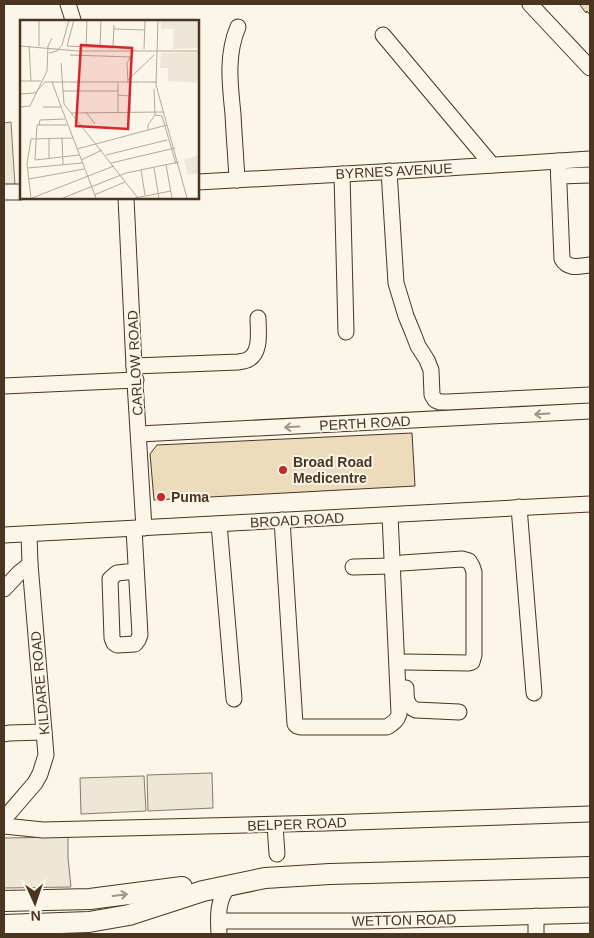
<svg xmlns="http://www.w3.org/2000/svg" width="594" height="938" font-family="Arial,sans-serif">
	<rect width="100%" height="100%" fill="#fbf6e9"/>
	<g fill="#ede6d9" stroke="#887966">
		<path d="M11,122L15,186H4V123Z"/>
		<path d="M212,773L213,808L148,811L147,775Z"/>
		<path d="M144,776L146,811L81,814L80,778Z"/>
		<path d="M68,837V858L71,887L4,888V838Z"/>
	</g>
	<g fill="#ecdcbc" stroke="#4a3520">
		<path d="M581,4H590V15L587,11L586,13L580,5Z"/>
		<path d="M412,433L415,486L154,500L150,454L157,445Z"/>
	</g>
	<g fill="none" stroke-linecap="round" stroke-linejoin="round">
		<defs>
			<g id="minor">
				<path d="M68,4L73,20"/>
				<path d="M530,4L590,68"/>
				<path d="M383,35L492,165"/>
				<path d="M558,161L562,259C568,270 580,266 590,265"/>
				<path d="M389,171L396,283L406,316L413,333L418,346L427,360L431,370L432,395L435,400L440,402H448L590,395"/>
				<path d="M342,174L346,332"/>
				<path d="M559,176L590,175"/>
				<path d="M237,180C236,158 234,136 233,114C230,85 226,55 238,27"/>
				<path d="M198,182L416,170L590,159"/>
				<path d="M4,192H21"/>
				<path d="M126,198L134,366L144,528"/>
				<path d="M134,366L239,362C242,361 245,361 247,360C262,354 258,330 258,318"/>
				<path d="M4,386L136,380"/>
				<path d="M139,434L590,411"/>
				<path d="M519,507L534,693"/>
				<path d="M282,520L295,724L297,726L301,727H387C393,723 397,721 399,714L390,515"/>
				<path d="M219,524L234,699"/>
				<path d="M134,529L140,635L138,640L135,644L117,645L114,643L112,638L110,579L117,573L136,571"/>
				<path d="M4,535L590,504"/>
				<path d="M402,563L462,559L469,561L472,566L474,572V655L472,662L469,663L406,662"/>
				<path d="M353,567L392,566"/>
				<path d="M4,589L19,573L30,564"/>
				<path d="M406,688C406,698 406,706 416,710L459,712"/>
				<path d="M4,734L9,733L44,732"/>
				<path d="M4,819L35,783L40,774L46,755L30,564L29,534"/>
				<path d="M275,825L277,854"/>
				<path d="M4,826L43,830L325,823L590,814"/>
				<path d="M536,916V934"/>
				<path d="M219,921H367L590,915"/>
				<path d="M219,934C218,917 217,898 230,885"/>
			</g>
			<g id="major">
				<path d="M4,901L90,899L182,887"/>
				<path d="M4,925L89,922L129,915L203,891L265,878L330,874L590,867"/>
			</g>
		</defs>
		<use href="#minor" stroke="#4a3520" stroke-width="17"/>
		<use href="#major" stroke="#4a3520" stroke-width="22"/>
		<use href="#minor" stroke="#fbf6e9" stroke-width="15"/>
		<use href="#major" stroke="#fbf6e9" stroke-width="20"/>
	</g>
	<defs><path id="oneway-shaft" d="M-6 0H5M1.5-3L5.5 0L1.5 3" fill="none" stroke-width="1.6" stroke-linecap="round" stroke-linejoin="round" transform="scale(1.25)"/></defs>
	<g stroke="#a29684">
		<use href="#oneway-shaft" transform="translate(542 414) rotate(177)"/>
		<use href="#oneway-shaft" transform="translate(292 427) rotate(177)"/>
		<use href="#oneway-shaft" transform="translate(120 895) rotate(-7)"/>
	</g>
	<g fill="#c62828" stroke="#fbf6e9" stroke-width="2">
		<circle cx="283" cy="470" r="5"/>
		<circle cx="161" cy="497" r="5"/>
	</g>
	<g text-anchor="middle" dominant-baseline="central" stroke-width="4" stroke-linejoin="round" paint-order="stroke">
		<g font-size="14" fill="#4a3520" stroke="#fbf6e9">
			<text transform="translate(394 171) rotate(-3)">BYRNES AVENUE</text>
			<text transform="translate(135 363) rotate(-93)">CARLOW ROAD</text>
			<text transform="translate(365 423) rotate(-3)">PERTH ROAD</text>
			<text transform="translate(297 520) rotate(-3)">BROAD ROAD</text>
			<text transform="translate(40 683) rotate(-95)">KILDARE ROAD</text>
			<text transform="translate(297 824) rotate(-2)">BELPER ROAD</text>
			<text transform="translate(404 920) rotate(-1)">WETTON ROAD</text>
		</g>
		<g font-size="14" font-weight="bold" fill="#4a3520" stroke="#fbf6e9" text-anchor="start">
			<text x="293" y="462">Broad Road<tspan x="293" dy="16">Medicentre</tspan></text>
			<text x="171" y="497">Puma</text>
		</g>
	</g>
	<g transform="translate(20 20)">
		<rect width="179" height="179" fill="#fbf6e9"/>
		<path d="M141,0H179V28L153,29L154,9H141ZM179,32V63L148,61V48H140L141,33ZM179,135V153L168,155L164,140Z" fill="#ede6d9"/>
		<path fill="none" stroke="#b4a999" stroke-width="1" d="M19,0V26M54,0L47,26L93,28M138,0L136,65L167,178M94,9L125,10M0,26L58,31H179M9,26L11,61M66,27L67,0M80,27L81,0M93,28L94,5M124,29L125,0M29,33L37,31L42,25L49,0M50,35L112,37M41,43L44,84L118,178M108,60L134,35M0,61H21M32,62L42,89M98,63V92M108,63L107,43L115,29M42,71H98M15,73L25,62H137M0,74L15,73M98,75L110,76V92M0,87L10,86L27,51L28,26L32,18M23,87H41M42,89L76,178M66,92L75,104M51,93L144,92M135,95L142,96L156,144M19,105L20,100L45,99M47,105H17L15,140L59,135M128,110V105L135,95L134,69M29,118V139M42,118L43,145M57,129L147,105M86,135L147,120M61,140L82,130M91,143L155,128M146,145L152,178M8,148L62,143M134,148L139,178M121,150L125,175M9,159L64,149M74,175L105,162M11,178L7,144L11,119L53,118M12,178L94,146M43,178L106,153L159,142M115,178L151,171"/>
		<path fill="#d62828" fill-opacity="0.15" stroke="#d62828" stroke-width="2.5" d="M61,25L112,28L108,109L56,106Z"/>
		<rect width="179" height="179" fill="none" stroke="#4a3520" stroke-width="2.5"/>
	</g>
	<rect width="594" height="938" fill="none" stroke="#4a3520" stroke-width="10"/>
	<g transform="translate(35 903) rotate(177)" stroke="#fbf6e9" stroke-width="4" paint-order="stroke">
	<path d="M0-4L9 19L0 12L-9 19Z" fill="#4a3520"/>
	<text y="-8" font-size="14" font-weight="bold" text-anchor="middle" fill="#4a3520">N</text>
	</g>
</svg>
